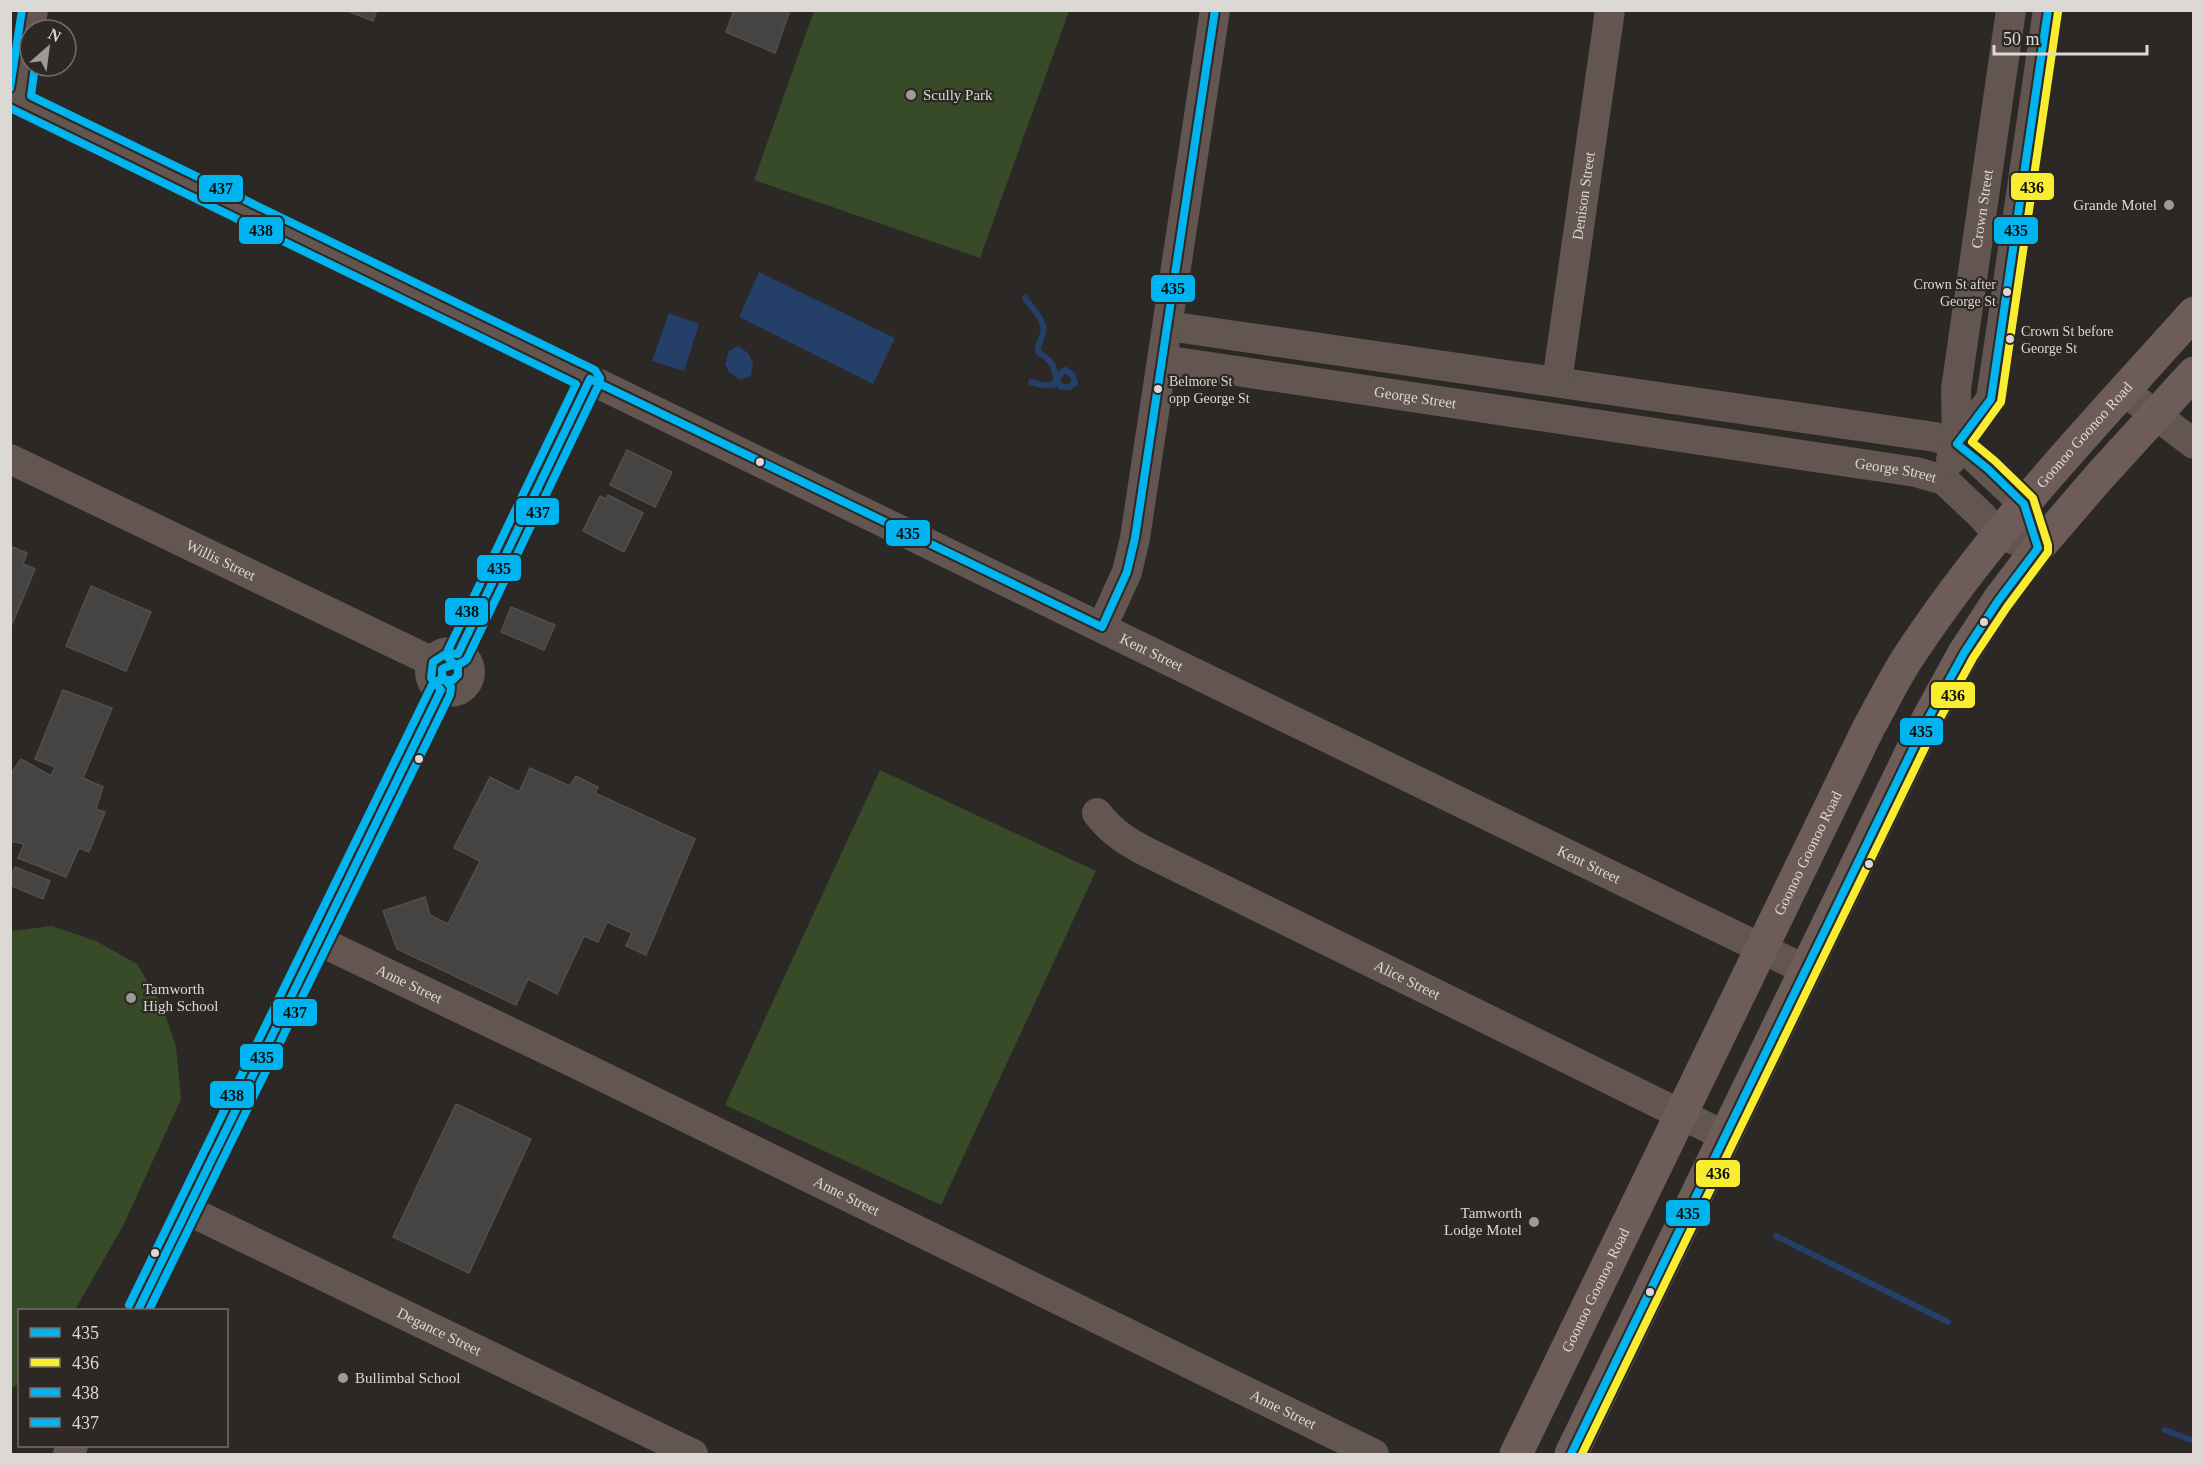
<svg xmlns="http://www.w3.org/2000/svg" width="2204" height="1465" font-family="Georgia,serif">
	<rect width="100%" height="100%" fill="#2b2826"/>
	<g fill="#374b28">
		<path d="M814,11H1069L980,258L754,180Z"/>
		<path d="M880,770L1096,871L941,1205L725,1105Z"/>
		<path d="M52,926L96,941L137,964L162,1006L176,1046L181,1099L124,1224L75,1310H20L19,1384L11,1388V931Z"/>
	</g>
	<g fill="#263f68">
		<path d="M759,272L895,338L873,384L739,317Z"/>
		<path d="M669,313L699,324L684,371L652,361Z"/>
		<path d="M738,346L748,353L753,363L751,376L740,380L729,372L725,364L729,351Z"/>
	</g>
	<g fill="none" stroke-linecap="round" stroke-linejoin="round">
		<g stroke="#263f68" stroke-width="6">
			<path d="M1025,298C1031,307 1047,322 1043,333C1041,340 1037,345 1038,352C1062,368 1049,369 1061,387H1069L1075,383L1073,376L1066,370L1062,372L1053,385H1043L1031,382"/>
			<path d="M1776,1236L1948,1322"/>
			<path d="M2165,1430L2194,1441"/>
		</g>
	</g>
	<g fill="#464442" stroke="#514e4c" stroke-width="1.5">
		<path d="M345,10H377L373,21Z"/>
		<path d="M734,10H790L775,53L726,32Z"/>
		<path d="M627,450L672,472L655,507L610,485Z"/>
		<path d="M608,495L643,513L624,552L583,531L600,496L606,499Z"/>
		<path d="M10,546L27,553L23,564L35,569L10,629Z"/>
		<path d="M91,586L151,612L126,671L66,646Z"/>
		<path d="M511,607L555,625L544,650L501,632Z"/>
		<path d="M63,690L112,708L83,778L103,787L96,809L105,812L89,852L79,848L66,877L18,858L24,844L10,841V775L21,759L51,776L55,767L35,759Z"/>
		<path d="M530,768L570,786L576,776L598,787L595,793L695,839L646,955L626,946L632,933L607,922L598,942L584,936L557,994L528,979L516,1005L397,949L383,911L425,897L430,915L448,924L480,861L454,848L490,777L519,792Z"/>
		<path d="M15,867L50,881L43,899L10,885V880Z"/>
		<path d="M456,1104L531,1139L469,1273L393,1237Z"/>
	</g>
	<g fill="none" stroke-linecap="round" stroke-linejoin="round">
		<g stroke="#635550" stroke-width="30">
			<path id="s1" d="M10,98L1806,970"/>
			<path d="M19,102L33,10"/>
			<path d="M1168,326L1935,437L1957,444L1974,457L2024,504L2038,548"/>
			<path id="s2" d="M1163,360L1916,472L1944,480L1981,515L1998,534L2021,542"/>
			<path id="s3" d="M1557,382L1610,10"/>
			<path d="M2124,391L2194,444"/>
			<path d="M1957,444L1991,399L2048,10"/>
			<path id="s4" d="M10,459L433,662"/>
			<path id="s5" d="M1951,460L1957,444L1956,389L2011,10"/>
			<path d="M1102,627L1127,572L1135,538L1215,10"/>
			<circle cx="450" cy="672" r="20"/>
			<path d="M458,654L590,379"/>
			<path id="s6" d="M1097,813C1112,833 1130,844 1153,855L1725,1136"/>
			<path id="s7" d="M319,941L581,1066L1374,1454"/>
			<path id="s8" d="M187,1210L693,1454"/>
			<path d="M138,1310L441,690"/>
			<path d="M68,1454L73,1446"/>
		</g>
		<g stroke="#6d5c57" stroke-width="33">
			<path id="s9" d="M1516,1454L1869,727C1882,704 1893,681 1907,659C1989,533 2094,425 2194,313"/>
			<path d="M1571,1454L1923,728L1964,653L1998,601L2038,548L2099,477L2194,373"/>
		</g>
		<defs>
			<g id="bus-1">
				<path d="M138,1310L441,690L431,678L433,662L447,653L458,654L590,379L1102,627L1127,572L1135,538L1215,10"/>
				<path d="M1571,1454L1923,728L1964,653L1998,601L2038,548L2024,504L1988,469L1957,444L1991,399L2048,10"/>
			</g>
			<path id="bus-2" d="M1582,1454L1932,733L1973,658L2007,607L2048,552V545L2033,498L1995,461L1972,442L2001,402L2058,12"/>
			<g id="bus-3">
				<path d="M10,88L22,10"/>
				<path d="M10,108L576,384L448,650V658L458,668V675L453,680H439L432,685L129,1305"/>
			</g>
			<path id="bus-4" d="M35,66L31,96L595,370L600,378L599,384L467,659C460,667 451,663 442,669V676L451,687L450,695L149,1310"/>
		</defs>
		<use href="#bus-1" stroke="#2d2824" stroke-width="12"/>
		<use href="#bus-2" stroke="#2d2824" stroke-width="12"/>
		<use href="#bus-3" stroke="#2d2824" stroke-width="12"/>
		<use href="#bus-4" stroke="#2d2824" stroke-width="12"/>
		<use href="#bus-1" stroke="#00b5ef" stroke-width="8"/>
		<use href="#bus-2" stroke="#f9ed32" stroke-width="8"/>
		<use href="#bus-3" stroke="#00b5ef" stroke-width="8"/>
		<use href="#bus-4" stroke="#00b5ef" stroke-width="8"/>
	</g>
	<g fill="#9d9a98" stroke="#2d2824" stroke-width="2">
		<circle cx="911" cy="95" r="6"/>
		<circle cx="2169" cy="205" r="6"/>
		<circle cx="131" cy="998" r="6"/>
		<circle cx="1534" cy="1222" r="6"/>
		<circle cx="343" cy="1378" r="6"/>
	</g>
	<g fill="#dbd8d5" stroke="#2d2824" stroke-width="2">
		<circle cx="2007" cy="292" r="5"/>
		<circle cx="2010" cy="339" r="5"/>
		<circle cx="1158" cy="389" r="5"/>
		<circle cx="760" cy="462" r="5"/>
		<circle cx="1984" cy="622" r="5"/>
		<circle cx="419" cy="759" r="5"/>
		<circle cx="1869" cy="864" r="5"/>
		<circle cx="155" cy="1253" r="5"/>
		<circle cx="1650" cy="1292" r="5"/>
	</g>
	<g text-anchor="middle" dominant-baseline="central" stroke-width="4.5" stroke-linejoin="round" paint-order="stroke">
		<g font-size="14" fill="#dbd8d5" stroke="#2d2824" text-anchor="start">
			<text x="1996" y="284" text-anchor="end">Crown St after<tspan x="1996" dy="17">George St</tspan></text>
			<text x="2021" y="331">Crown St before<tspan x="2021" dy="17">George St</tspan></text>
			<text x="1169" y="381">Belmore St<tspan x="1169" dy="17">opp George St</tspan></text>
		</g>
		<g font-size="15" fill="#dbd8d5" stroke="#2d2824" text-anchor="start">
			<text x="923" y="95">Scully Park</text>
			<text x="2157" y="205" text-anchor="end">Grande Motel</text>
			<text x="143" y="989">Tamworth<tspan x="143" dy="17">High School</tspan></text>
			<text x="1522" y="1213" text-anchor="end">Tamworth<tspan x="1522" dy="17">Lodge Motel</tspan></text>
			<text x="355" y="1378">Bullimbal School</text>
		</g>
		<g font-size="15" fill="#dbd8d5" stroke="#2d2824">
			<text stroke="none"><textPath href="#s3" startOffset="188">Denison Street</textPath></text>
			<text stroke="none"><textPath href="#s5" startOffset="254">Crown Street</textPath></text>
			<text stroke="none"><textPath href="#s2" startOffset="255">George Street</textPath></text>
			<text stroke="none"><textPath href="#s9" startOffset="1172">Goonoo Goonoo Road</textPath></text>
			<text stroke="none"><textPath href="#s2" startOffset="741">George Street</textPath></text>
			<text stroke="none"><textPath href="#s4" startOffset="234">Willis Street</textPath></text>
			<text stroke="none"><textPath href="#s1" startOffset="1269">Kent Street</textPath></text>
			<text stroke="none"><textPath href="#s9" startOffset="668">Goonoo Goonoo Road</textPath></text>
			<text stroke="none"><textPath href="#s1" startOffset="1755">Kent Street</textPath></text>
			<text stroke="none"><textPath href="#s6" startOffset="354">Alice Street</textPath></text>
			<text stroke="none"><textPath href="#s7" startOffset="100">Anne Street</textPath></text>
			<text stroke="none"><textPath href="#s7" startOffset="586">Anne Street</textPath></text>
			<text stroke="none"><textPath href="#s9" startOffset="182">Goonoo Goonoo Road</textPath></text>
			<text stroke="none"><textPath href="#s8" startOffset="280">Degance Street</textPath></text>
			<text stroke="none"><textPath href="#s7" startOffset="1072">Anne Street</textPath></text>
		</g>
	</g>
	<g stroke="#2d2824" stroke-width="2">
		<rect x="2010" y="172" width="45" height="29" rx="6" fill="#f9ed32"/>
		<rect x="198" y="174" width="46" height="29" rx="6" fill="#00b5ef"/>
		<rect x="238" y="216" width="46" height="29" rx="6" fill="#00b5ef"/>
		<rect x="1993" y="216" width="46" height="29" rx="6" fill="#00b5ef"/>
		<rect x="1150" y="274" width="46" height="29" rx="6" fill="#00b5ef"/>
		<rect x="515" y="497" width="45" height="29" rx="6" fill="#00b5ef"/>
		<rect x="885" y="519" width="46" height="28" rx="6" fill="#00b5ef"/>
		<rect x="476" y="554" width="46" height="28" rx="6" fill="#00b5ef"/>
		<rect x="444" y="597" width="45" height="29" rx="6" fill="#00b5ef"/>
		<rect x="1930" y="681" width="46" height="28" rx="6" fill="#f9ed32"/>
		<rect x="1899" y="717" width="45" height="29" rx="6" fill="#00b5ef"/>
		<rect x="272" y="998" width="46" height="29" rx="6" fill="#00b5ef"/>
		<rect x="239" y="1043" width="45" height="28" rx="6" fill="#00b5ef"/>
		<rect x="209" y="1080" width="46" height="29" rx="6" fill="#00b5ef"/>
		<rect x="1695" y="1159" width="46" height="29" rx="6" fill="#f9ed32"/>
		<rect x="1665" y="1199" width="46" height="28" rx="6" fill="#00b5ef"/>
	</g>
	<g font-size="16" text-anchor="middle" font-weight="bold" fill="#111">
		<text x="2032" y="193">436</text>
		<text x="221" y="194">437</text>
		<text x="261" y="236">438</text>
		<text x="2016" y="236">435</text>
		<text x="1173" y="294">435</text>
		<text x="538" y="518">437</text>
		<text x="908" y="539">435</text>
		<text x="499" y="574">435</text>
		<text x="467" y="617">438</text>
		<text x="1953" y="701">436</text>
		<text x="1921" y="737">435</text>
		<text x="295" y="1018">437</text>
		<text x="262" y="1063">435</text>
		<text x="232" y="1101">438</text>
		<text x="1718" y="1179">436</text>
		<text x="1688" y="1219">435</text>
	</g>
	<rect width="2204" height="1465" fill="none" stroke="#dbd8d5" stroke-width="24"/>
	<rect x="18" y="1309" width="210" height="138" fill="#2d2824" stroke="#736e6b" stroke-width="1.5"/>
	<rect x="30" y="1328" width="30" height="9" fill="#00b5ef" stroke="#736e6b" stroke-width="1.5"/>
	<text x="72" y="1339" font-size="18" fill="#dbd8d5">435</text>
	<rect x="30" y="1358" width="30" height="9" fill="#f9ed32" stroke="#736e6b" stroke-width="1.5"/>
	<text x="72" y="1369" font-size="18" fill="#dbd8d5">436</text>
	<rect x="30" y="1388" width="30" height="9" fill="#00b5ef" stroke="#736e6b" stroke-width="1.5"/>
	<text x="72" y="1399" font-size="18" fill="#dbd8d5">438</text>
	<rect x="30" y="1418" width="30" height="9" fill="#00b5ef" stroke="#736e6b" stroke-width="1.5"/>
	<text x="72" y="1429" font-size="18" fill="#dbd8d5">437</text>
	<g transform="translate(48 48) rotate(28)"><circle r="28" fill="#2d2824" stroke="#736e6b" stroke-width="1.5"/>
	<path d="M0-4.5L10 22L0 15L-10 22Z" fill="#9d9a98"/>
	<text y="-9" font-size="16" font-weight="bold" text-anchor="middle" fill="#dbd8d5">N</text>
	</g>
	<path d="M1994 45v9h153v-9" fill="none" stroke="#dbd8d5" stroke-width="3"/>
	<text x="2003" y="45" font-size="18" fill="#dbd8d5" stroke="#2d2824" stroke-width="4.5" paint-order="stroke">50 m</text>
</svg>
